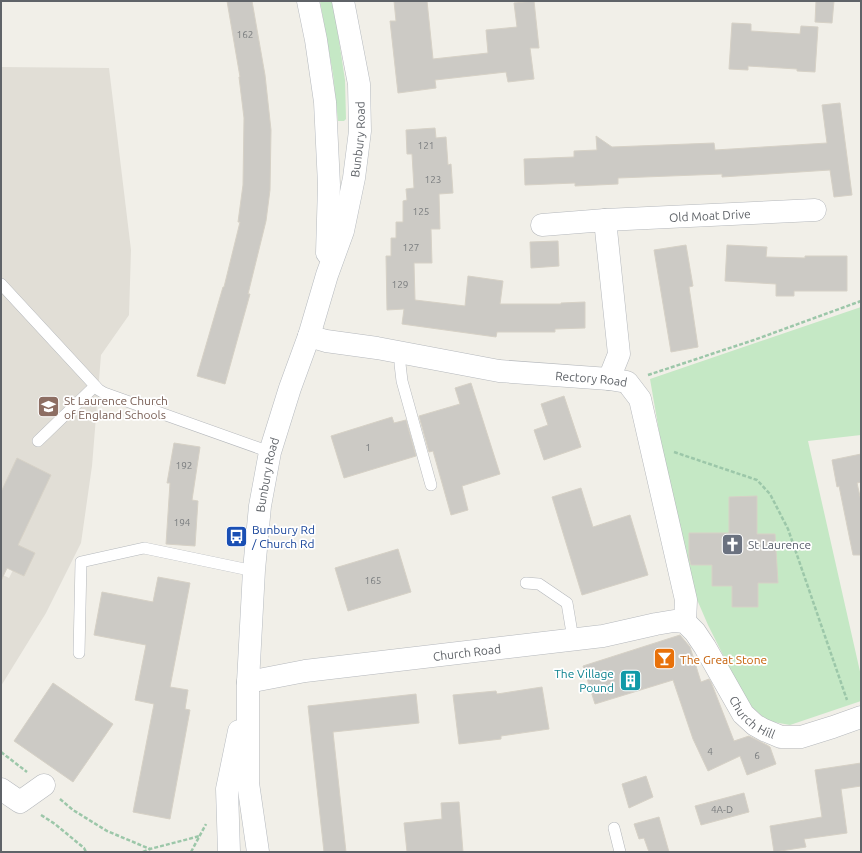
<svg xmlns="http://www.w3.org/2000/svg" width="862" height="853" font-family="Ubuntu,sans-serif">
	<rect width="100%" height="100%" fill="#f1efe8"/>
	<path fill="#e1ded6" d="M1,67L109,68L131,250L129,315L101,355L92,466L81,543L46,613L1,686V574L9,578L13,570L24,576L35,553L18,545L51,475L17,459L1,492Z"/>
	<g fill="#c5e8c5">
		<path d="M320,1H333L345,80L346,119L344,121H338L333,74Z"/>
		<path d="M861,307V435L808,441L861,676V701L790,725L768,721L747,703L708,625L692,588L680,553L650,379Z"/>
	</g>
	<g fill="#cccac5" stroke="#d6d1c6">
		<path d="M227,1H252L265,75L271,130L270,190L266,221L248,294H250L225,384L197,376L223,287H224L240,222H238L243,185L244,118L239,77H240Z"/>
		<path d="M394,1H427L433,59L488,53L486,30L517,27L514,3L534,1L539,48H530L534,79L508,82L506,72L435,80L436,88L398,93L390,21H396Z"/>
		<path d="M816,1H834L832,23L815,22Z"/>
		<path d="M732,23L751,24V31L800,34L801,26L818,27L815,72L797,71V69L748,66V70L729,69Z"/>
		<path d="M840,103L852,195L834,197L830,170L722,177V174L618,178V184L575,186V183L525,185L524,159L574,157V151L597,150L596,136L612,147L714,143L715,150L827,143L822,105Z"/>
		<path d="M435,128L436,138L446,137L448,165L451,164L453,193L439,194L440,229H431L432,263H414L415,300L465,306L468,276L503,281L500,304H561V303L585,302V328L555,329V332H497L496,337L402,324L404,309L387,310L386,256H391V238H396V222H403V201L407,200L406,189L414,188L412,154H407L406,130Z"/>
		<path d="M558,241L559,266L531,268L530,242Z"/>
		<path d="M686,245L693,286L689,287L698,347L671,352L654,250Z"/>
		<path d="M727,245L767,247L766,257L805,258V256H847V291H794V296H776V284L725,281Z"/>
		<path d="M471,383L500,474L462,486L468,510L451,515L433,451L429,452L419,416L460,404L455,388Z"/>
		<path d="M564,396L581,447L544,460L534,430L548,425L541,404Z"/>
		<path d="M392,417L394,423L406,420L416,456L344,478L331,436Z"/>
		<path d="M174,443L200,447L192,500L198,501L195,546L166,544L170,483H167Z"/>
		<path d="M861,454V482L857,483L861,501V555H853L839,486L837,487L832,460Z"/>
		<path d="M17,458L51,475L18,545L35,553L24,576L7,568L1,581V492Z"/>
		<path d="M581,488L593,527L630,515L648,575L582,595L552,497Z"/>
		<path d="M757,496V534H775L778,583H758V607H732V586H712V565H691L689,557V533H729V497Z"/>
		<path d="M398,549L411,592L348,611L335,568Z"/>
		<path d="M158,577L190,583L170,687L188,690L185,709L190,710L170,819L133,812L154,704L135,700L146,645L94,635L102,592L153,602Z"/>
		<path d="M680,635L690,647L701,682L709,679L711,682L734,741L749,736L767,745L770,747L776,764L747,775L740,756L708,771L693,739L673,680L595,704L583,666Z"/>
		<path d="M53,683L113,724L73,782L14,741Z"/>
		<path d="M542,687L549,729L501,736V739L459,744L453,695L496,691L497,694Z"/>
		<path d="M416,694L419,723L333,732L346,852H324L308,706Z"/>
		<path d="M861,763V786L841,789L847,833L804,839L806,847L774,852L770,826L822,817L815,770Z"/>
		<path d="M646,776L653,797L629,808L622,784Z"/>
		<path d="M744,793L749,812L701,825L695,806Z"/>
		<path d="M459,802L463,852H407L404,823L442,819L441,803Z"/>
		<path d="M659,817L669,852H649L644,838L639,839L634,824Z"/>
	</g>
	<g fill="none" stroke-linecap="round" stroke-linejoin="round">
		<defs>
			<g id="service">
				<path d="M1,284L99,390L104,393L270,452"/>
				<path d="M402,353L400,364L402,381L431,485"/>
				<path d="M38,441L95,386"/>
				<path d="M526,583L539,584L567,603L573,639"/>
				<path d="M79,653L81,562L144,548L254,571"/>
				<path d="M614,828L620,852"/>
			</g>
			<g id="minor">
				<path id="s1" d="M605,220L815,210"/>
				<path d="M542,225L605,220L619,354L609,379"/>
				<path id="s2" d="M309,336L326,341L377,348L499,371L609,379L627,382L640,399L686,600L685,622"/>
				<path d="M1,789L20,802L44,785"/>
			</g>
			<g id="tertiary">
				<path id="s3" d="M248,682L305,671L603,636L656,624L674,621L685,622L695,632L705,647L743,714L755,725L764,730L781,737H801L833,727L861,717"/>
			</g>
			<g id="secondary">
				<path d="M308,1L316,40L325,102L329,185L327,253"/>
				<path d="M229,852L227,789L239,731"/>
				<path id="s4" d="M258,852L248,783V682L254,570L260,506L270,452L290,388L309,336L327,275L343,231L354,178L360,131L359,84L343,1"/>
			</g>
		</defs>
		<use href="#service" stroke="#b5b8bc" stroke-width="12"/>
		<use href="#minor" stroke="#b5b8bc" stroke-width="23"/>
		<use href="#tertiary" stroke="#b5b8bc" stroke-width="23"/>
		<use href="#secondary" stroke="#b6babf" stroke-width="23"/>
		<g stroke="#9cc7a9" stroke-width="2.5" stroke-dasharray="4 2" stroke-linecap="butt">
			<path d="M648,375L754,340L861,301"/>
			<path d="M674,452L757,480L770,494L788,529L847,700"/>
			<path d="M1,752L27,772"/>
			<path d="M60,799L73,810L107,831L150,849"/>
			<path d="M41,815L55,824L84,848L86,852"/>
			<path d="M143,852L150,849L200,836"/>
			<path d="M191,852L206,824"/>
		</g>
		<use href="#service" stroke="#fff" stroke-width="11"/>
		<use href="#minor" stroke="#fff" stroke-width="22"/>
		<use href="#tertiary" stroke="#fff" stroke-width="22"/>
		<use href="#secondary" stroke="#fff" stroke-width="22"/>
	</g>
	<defs>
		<symbol id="school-square" viewBox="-11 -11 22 22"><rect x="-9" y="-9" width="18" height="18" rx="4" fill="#8d6e63" stroke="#fff"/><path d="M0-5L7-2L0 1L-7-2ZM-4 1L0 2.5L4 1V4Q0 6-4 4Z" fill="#fff"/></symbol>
		<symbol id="bus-square" viewBox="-11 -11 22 22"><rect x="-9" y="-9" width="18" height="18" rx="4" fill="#1a4fb4" stroke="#fff"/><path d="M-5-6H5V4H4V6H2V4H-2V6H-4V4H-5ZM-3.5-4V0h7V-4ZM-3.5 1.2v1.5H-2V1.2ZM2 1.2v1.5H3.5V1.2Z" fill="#fff"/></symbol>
		<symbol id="church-square" viewBox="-11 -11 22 22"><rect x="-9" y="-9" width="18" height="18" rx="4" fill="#6b7280" stroke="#fff"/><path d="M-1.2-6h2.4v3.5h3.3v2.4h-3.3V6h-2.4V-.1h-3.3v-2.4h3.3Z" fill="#fff"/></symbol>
		<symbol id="bar-square" viewBox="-11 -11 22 22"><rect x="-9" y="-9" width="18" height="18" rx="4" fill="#e8710a" stroke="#fff"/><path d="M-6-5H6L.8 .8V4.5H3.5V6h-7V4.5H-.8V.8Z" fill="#fff"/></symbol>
		<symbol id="building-square" viewBox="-11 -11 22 22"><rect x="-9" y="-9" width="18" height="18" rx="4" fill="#0f9aa8" stroke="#fff"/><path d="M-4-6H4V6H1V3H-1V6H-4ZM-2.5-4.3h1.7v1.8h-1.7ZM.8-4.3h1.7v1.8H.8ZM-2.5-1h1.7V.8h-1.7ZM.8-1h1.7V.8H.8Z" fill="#fff"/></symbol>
	</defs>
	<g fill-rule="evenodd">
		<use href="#school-square" x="36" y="394" width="25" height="25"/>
		<use href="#bus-square" x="224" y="524" width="25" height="25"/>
		<use href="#church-square" x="720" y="532" width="25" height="25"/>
		<use href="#bar-square" x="652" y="646" width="25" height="25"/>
		<use href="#building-square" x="618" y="668" width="25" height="25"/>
	</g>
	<g text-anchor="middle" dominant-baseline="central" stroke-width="3.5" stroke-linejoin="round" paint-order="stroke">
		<g font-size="10" fill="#7a7d7f">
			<text x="245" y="34">162</text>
			<text x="426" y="145">121</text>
			<text x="433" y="179">123</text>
			<text x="421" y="211">125</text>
			<text x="411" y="247">127</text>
			<text x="400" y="284">129</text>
			<text x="368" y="447">1</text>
			<text x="184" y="465">192</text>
			<text x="182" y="522">194</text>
			<text x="373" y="580">165</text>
			<text x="710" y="751">4</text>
			<text x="757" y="755">6</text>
			<text x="722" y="809">4A-D</text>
		</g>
		<g font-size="12" fill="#5f6368" stroke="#fff">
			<text stroke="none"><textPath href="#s4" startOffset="728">Bunbury Road</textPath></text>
			<text stroke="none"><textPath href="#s1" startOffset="105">Old Moat Drive</textPath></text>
			<text stroke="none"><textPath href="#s2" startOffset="286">Rectory Road</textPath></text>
			<text stroke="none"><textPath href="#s4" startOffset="379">Bunbury Road</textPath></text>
			<text stroke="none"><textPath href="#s3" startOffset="221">Church Road</textPath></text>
			<text stroke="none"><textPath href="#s3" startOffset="560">Church Hill</textPath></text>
		</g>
		<g font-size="12" fill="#785e54" stroke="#fff" text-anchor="start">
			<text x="64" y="400">St Laurence Church<tspan x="64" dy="14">of England Schools</tspan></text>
		</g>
		<g font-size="12" fill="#164399" stroke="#fff" text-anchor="start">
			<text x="252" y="529">Bunbury Rd<tspan x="252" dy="14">/ Church Rd</tspan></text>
		</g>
		<g font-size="12" fill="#5b616d" stroke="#fff" text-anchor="start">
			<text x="748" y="544">St Laurence</text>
		</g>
		<g font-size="12" fill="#c56008" stroke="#fff" text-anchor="start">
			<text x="680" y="659">The Great Stone</text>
		</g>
		<g font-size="12" fill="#0d838f" stroke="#fff" text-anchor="end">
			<text x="614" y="673">The Village<tspan x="614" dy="14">Pound</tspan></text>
		</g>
	</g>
	<rect width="862" height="853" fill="none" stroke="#5f6368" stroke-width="4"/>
</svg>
